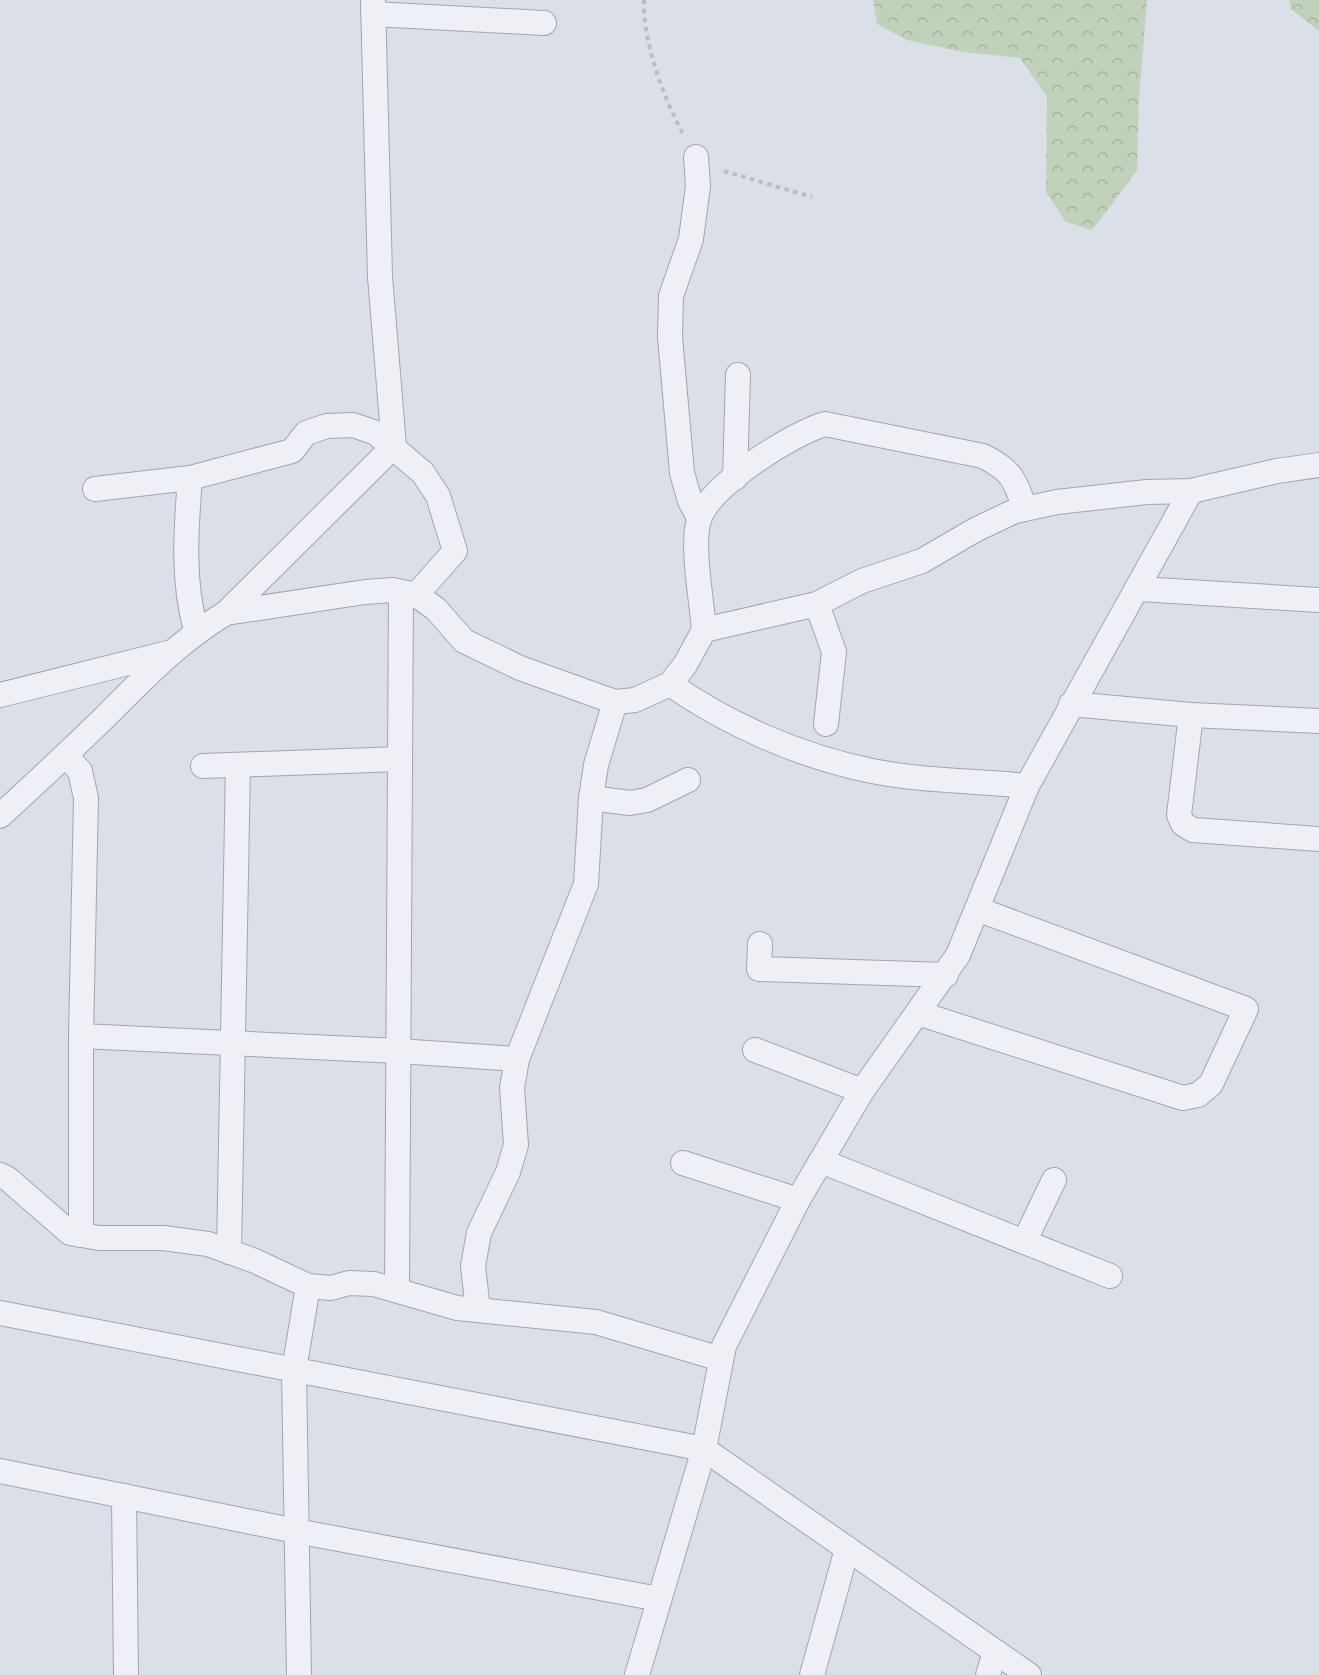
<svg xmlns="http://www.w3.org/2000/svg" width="1319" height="1675" font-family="'PT Sans',sans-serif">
	<defs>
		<pattern id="forest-crowns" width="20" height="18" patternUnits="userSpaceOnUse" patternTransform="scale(1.5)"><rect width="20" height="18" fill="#c0d2bc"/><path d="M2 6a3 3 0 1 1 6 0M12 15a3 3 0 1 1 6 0" fill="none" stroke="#a5b4a3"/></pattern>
	</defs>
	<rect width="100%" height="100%" fill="#dbdfe7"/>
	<g fill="url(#forest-crowns)">
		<path d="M873,0H1147L1139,99L1137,171L1092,230L1066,222L1046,192L1047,97L1020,58L963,52L907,40L877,24Z"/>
		<path d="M1289,0H1319V31L1291,9Z"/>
	</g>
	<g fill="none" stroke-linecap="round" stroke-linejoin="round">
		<defs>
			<g id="street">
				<path d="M373,14L544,23"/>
				<path d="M696,157L698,186L691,239L671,296L670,337L682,473L690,501L699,518"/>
				<path d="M190,478C186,529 182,581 196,630"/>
				<path d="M735,478L738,375"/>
				<path d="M95,489L190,478L292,451L306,433L327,426L353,425L376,433L423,473L438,496L455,551L416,595"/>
				<path d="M1139,589L1319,600"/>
				<path d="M817,604L834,652L826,724"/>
				<path d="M226,613L365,592L393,590L416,595L436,609L464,641L520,668L615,702L635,700L670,684L685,665L704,630L817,604L862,581L922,561L975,530L1015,511L1057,502L1147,492L1191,491L1277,471L1319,465"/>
				<path d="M704,630C702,602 691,545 699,520C708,486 793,433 825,424L983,456C1011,470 1015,479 1025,509"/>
				<path d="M670,684C728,725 802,757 872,771C921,781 977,781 1027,786"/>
				<path d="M0,695L168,653"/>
				<path d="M1071,704L1191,715L1319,721"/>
				<path d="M1191,715L1179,815L1183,824L1193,830L1319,839"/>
				<path d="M66,756L80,771L86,798L81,1036V1235"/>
				<path d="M203,766L400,759"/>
				<path d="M591,798L630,803L647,800L688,780"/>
				<path d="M0,816C35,784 70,751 104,718C143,679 179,641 226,613L394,446L380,277L373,0"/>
				<path d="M760,944L759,969L946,975"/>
				<path d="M918,1013L1183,1098L1198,1095L1211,1084L1246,1009L977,909"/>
				<path d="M81,1036L398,1051L517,1059"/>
				<path d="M755,1050L862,1091"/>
				<path d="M821,1161L1110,1276"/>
				<path d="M683,1163L798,1200"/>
				<path d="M0,1175L8,1179L70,1233L99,1238H163L208,1244L255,1261L308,1286L331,1288L349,1283L374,1284L457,1308L596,1322L721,1359"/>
				<path d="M1024,1242L1054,1180"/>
				<path d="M229,1252L238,765"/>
				<path d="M397,1290L401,592"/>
				<path d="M478,1310L473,1266L479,1233L508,1172L516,1145L512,1088L517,1059L586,884L591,798L596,765L615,702"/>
				<path d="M0,1313L704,1449L1029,1675"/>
				<path d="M0,1471L296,1531L659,1599"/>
				<path d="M124,1496L126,1675"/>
				<path d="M299,1675L294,1370L308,1286"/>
				<path d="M637,1675L704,1449L724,1346L798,1200L862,1091L958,955L1027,786L1191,491"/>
				<path d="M812,1675L847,1549"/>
				<path d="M988,1675L995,1652"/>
			</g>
		</defs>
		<use href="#street" stroke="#a0a6b1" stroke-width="26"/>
		<g stroke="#b9bdc5" stroke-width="4" stroke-dasharray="4.5 4.5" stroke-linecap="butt">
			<path d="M644,0C642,40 664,99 683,134"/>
			<path d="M724,171L812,197"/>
		</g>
		<use href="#street" stroke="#eef0f5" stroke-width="24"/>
	</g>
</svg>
